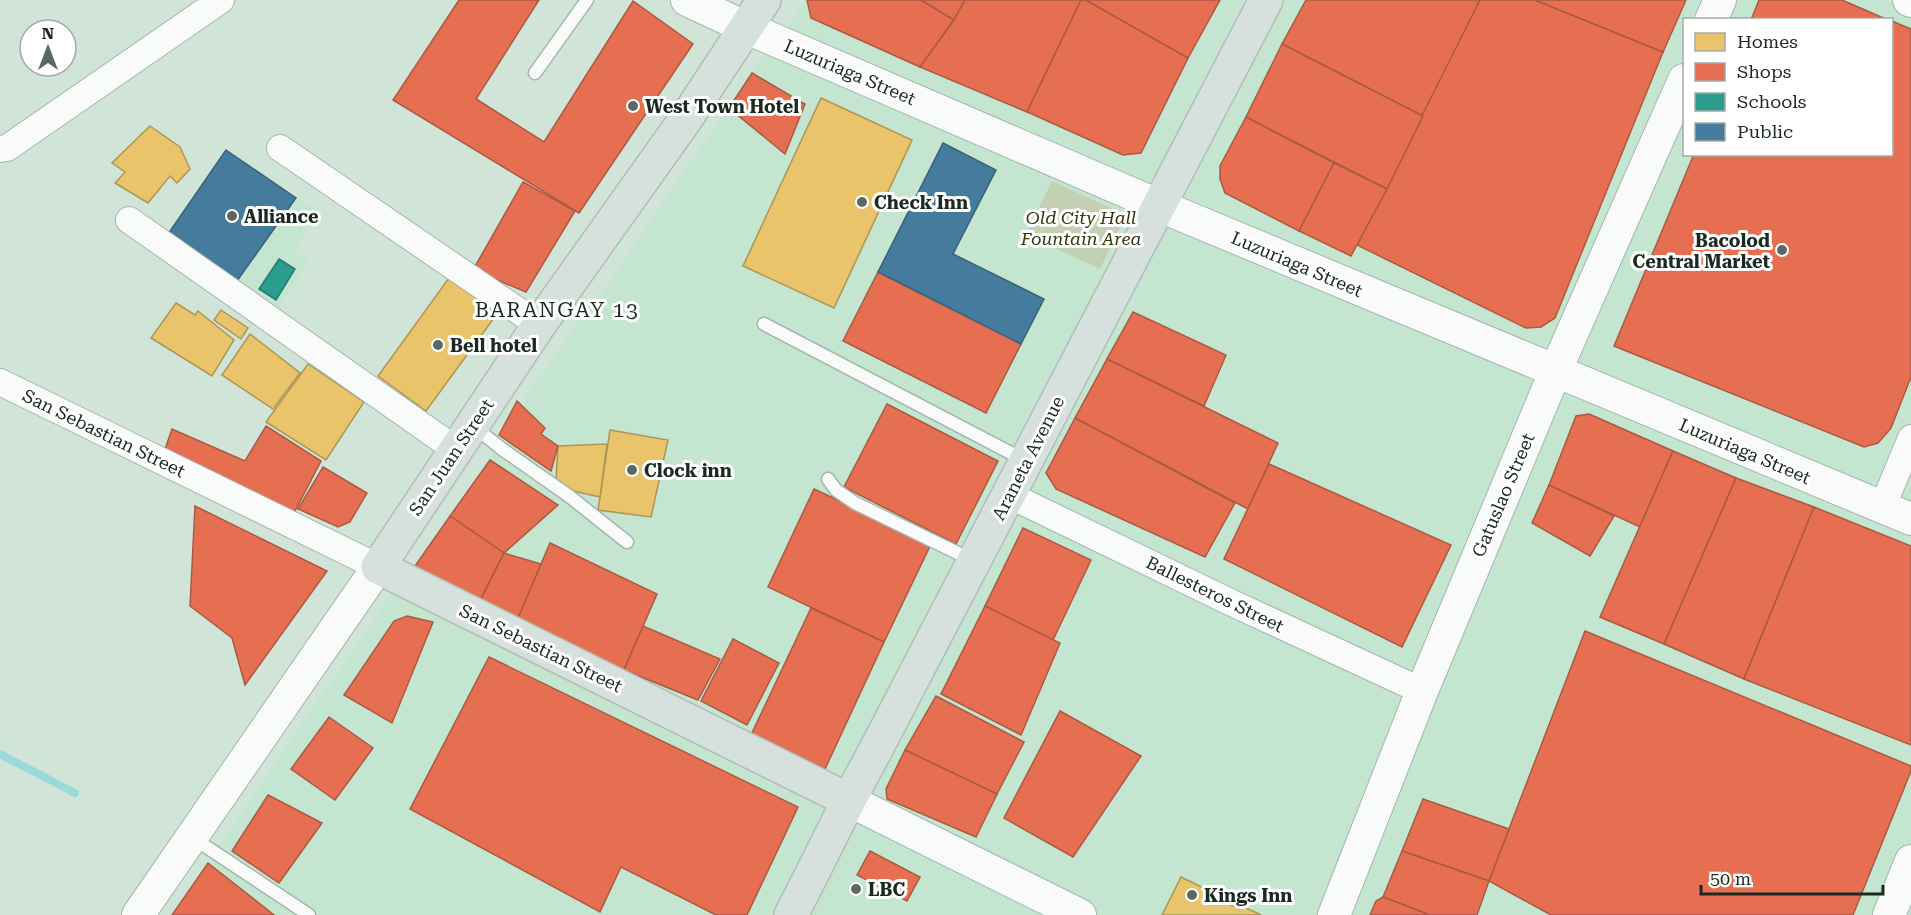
<svg xmlns="http://www.w3.org/2000/svg" width="1911" height="915" font-family="'Roboto Serif',serif">
	<rect width="100%" height="100%" fill="#d0e4d7"/>
	<g fill="#c4e5cf" fill-rule="evenodd">
		<path d="M808,0H1911V915H172L383,606L415,566L450,516L527,403L524,399L593,302L595,303L761,59ZM1684,20H1892V154H1684Z"/>
		<path d="M296,198L320,211L293,252L308,261L277,310L237,281Z"/>
	</g>
	<path fill="#c4d0b3" d="M1052,181L1126,215L1100,269L1026,235Z"/>
	<g fill="#e9c46a" stroke="#ac9654" stroke-width="1.5">
		<path d="M821,98L912,140L834,308L743,266Z"/>
		<path d="M150,126L180,147L190,169L177,183L170,176L148,203L115,183L125,172L112,163Z"/>
		<path d="M449,278L497,314L426,411L378,376Z"/>
		<path d="M176,303L195,315L198,311L234,340L212,376L151,338Z"/>
		<path d="M221,310L248,328L241,339L214,320Z"/>
		<path d="M250,334L300,373L273,409L222,375Z"/>
		<path d="M308,364L364,402L326,460L266,422Z"/>
		<path d="M610,430L668,440L651,517L598,510Z"/>
		<path d="M607,444L600,497L569,490L556,480L558,446Z"/>
		<path d="M1181,877L1214,893L1212,896L1239,909L1240,905L1261,915H1162Z"/>
	</g>
	<g fill="#e76f51" stroke="#aa5a43" stroke-width="1.5">
		<path d="M459,0H539L476,99L544,142L633,1L693,44L579,213L393,100Z"/>
		<path d="M807,0H921L954,20L920,67L811,18Z"/>
		<path d="M921,0H965L954,20Z"/>
		<path d="M965,0H1081L1027,112L920,67L954,20Z"/>
		<path d="M1081,0H1086L1188,58L1141,153L1123,155L1027,112Z"/>
		<path d="M1086,0H1220L1188,58Z"/>
		<path d="M1306,0H1480L1423,116L1282,44Z"/>
		<path d="M1480,0H1535L1663,52L1555,318L1541,327L1526,328L1357,245Z"/>
		<path d="M1535,0H1686L1663,52Z"/>
		<path d="M1759,0H1842L1888,20H1751Z"/>
		<path d="M1892,21L1911,29V377L1891,428L1878,443L1864,447L1614,346L1694,154H1892Z"/>
		<path d="M1282,44L1423,116L1387,189L1246,117Z"/>
		<path d="M752,73L805,104L785,154L729,108Z"/>
		<path d="M1246,117L1334,163L1299,231L1225,193L1220,179V166Z"/>
		<path d="M1334,163L1387,189L1351,256L1299,231Z"/>
		<path d="M523,182L575,211L526,292L473,270Z"/>
		<path d="M878,272L1021,344L986,413L843,341Z"/>
		<path d="M1133,312L1226,355L1204,406L1107,359Z"/>
		<path d="M1107,359L1278,443L1248,509L1075,418Z"/>
		<path d="M517,401L545,428L541,434L558,446L551,471L499,435Z"/>
		<path d="M887,404L998,461L956,544L844,487Z"/>
		<path d="M1589,414L1673,451L1640,527L1549,485L1576,416Z"/>
		<path d="M1075,418L1235,503L1205,557L1056,489L1046,473Z"/>
		<path d="M266,426L321,461L293,515L163,455L172,429L245,461Z"/>
		<path d="M1673,451L1736,478L1664,644L1600,617Z"/>
		<path d="M490,460L558,505L504,553L450,516Z"/>
		<path d="M1269,464L1451,545L1402,647L1224,559Z"/>
		<path d="M323,467L367,493L350,522L338,527L298,509Z"/>
		<path d="M1736,478L1814,507L1744,679L1664,644Z"/>
		<path d="M1549,485L1614,516L1590,556L1532,523Z"/>
		<path d="M814,489L931,544L884,642L768,587Z"/>
		<path d="M195,506L327,571L245,685L232,638L190,606Z"/>
		<path d="M1814,507L1911,546V745L1744,679Z"/>
		<path d="M450,516L504,553L480,601L415,566Z"/>
		<path d="M1023,528L1091,560L1053,640L985,606Z"/>
		<path d="M550,543L657,594L624,670L517,620Z"/>
		<path d="M504,553L541,564L517,620L480,601Z"/>
		<path d="M985,606L1060,643L1021,735L941,694Z"/>
		<path d="M811,608L884,642L825,769L751,735Z"/>
		<path d="M407,616L433,622L392,723L344,695L394,621Z"/>
		<path d="M643,626L720,659L698,700L624,670Z"/>
		<path d="M1585,631L1911,766V771L1853,915H1551L1489,881Z"/>
		<path d="M733,639L779,663L747,725L701,701Z"/>
		<path d="M489,657L798,807L747,915H716L621,867L600,912L410,809Z"/>
		<path d="M936,696L1024,742L997,794L905,750Z"/>
		<path d="M1060,711L1141,756L1073,857L1004,818Z"/>
		<path d="M329,717L373,748L335,800L291,769Z"/>
		<path d="M905,750L997,794L976,837L887,799L886,789Z"/>
		<path d="M268,795L322,823L279,883L232,851Z"/>
		<path d="M1423,799L1509,829L1489,881L1402,851Z"/>
		<path d="M870,851L920,877L907,901L857,875Z"/>
		<path d="M1402,851L1489,881L1477,915H1430L1383,897Z"/>
		<path d="M208,863L274,915H172Z"/>
		<path d="M1383,897L1430,915H1370L1376,901Z"/>
	</g>
	<path fill="#2a9d8f" stroke="#267a6e" stroke-width="1.5" d="M279,259L295,269L276,300L259,289Z"/>
	<g fill="#457b9d" stroke="#396278" stroke-width="1.5">
		<path d="M943,143L996,170L953,254L1044,299L1021,344L878,272Z"/>
		<path d="M226,150L296,198L237,281L168,234Z"/>
	</g>
	<g fill="none" stroke-linecap="round" stroke-linejoin="round">
		<path stroke="#9cdad9" stroke-width="8" d="M0,754L75,793"/>
		<defs>
			<g id="service">
				<path d="M535,73L587,0"/>
				<path d="M764,324L1026,461"/>
				<path d="M473,426L502,449L569,496L627,542"/>
				<path d="M828,479L836,490L855,503L974,561"/>
				<path d="M193,838L309,915"/>
			</g>
			<g id="minor">
				<path d="M280,148L539,325"/>
				<path d="M0,149L7,148L221,0"/>
				<path d="M129,220L455,449"/>
				<path d="M0,382L378,567"/>
				<path d="M1009,495L1230,602L1422,691"/>
				<path d="M1882,508L1911,438"/>
			</g>
			<g id="tertiary">
				<path d="M687,0L747,28L1160,206L1911,519"/>
				<path d="M1909,0L1911,1"/>
				<path d="M1711,20L1720,0"/>
				<path d="M848,800L1080,915"/>
				<path d="M138,915L378,567"/>
				<path d="M1334,915L1422,691L1555,372L1684,80"/>
				<path d="M1889,915L1911,861"/>
			</g>
			<g id="primary">
				<path d="M764,0L685,120L539,325L378,567L848,800"/>
				<path d="M791,915C819,862 844,807 873,755L1266,0"/>
			</g>
		</defs>
		<use href="#service" stroke="#a6b6ac" stroke-width="15"/>
		<use href="#minor" stroke="#a6b6ac" stroke-width="28"/>
		<use href="#tertiary" stroke="#a6b6ac" stroke-width="34"/>
		<use href="#primary" stroke="#b4beb8" stroke-width="36"/>
		<use href="#service" stroke="#f8fbf9" stroke-width="12"/>
		<use href="#minor" stroke="#f8fbf9" stroke-width="26"/>
		<use href="#tertiary" stroke="#f8fbf9" stroke-width="32"/>
		<use href="#primary" stroke="#d6e0dd" stroke-width="33"/>
	</g>
	<g fill="#5b6a61" stroke="#fff" stroke-width="2">
		<circle cx="633" cy="106" r="6"/>
		<circle cx="862" cy="202" r="6"/>
		<circle cx="232" cy="216" r="6"/>
		<circle cx="1782" cy="250" r="6"/>
		<circle cx="438" cy="345" r="6"/>
		<circle cx="632" cy="470" r="6"/>
		<circle cx="856" cy="889" r="6"/>
		<circle cx="1192" cy="895" r="6"/>
	</g>
	<g text-anchor="middle" dominant-baseline="central" stroke-width="6" stroke-linejoin="round" paint-order="stroke">
		<g font-size="18" fill="#1c2921" stroke="#fff">
			<text transform="translate(850 72) rotate(23)">Luzuriaga Street</text>
			<text transform="translate(1297 264) rotate(23)">Luzuriaga Street</text>
			<text transform="translate(104 433) rotate(26)">San Sebastian Street</text>
			<text transform="translate(1745 451) rotate(23)">Luzuriaga Street</text>
			<text transform="translate(451 457) rotate(-56)">San Juan Street</text>
			<text transform="translate(1028 458) rotate(-63)">Araneta Avenue</text>
			<text transform="translate(1503 495) rotate(-67)">Gatuslao Street</text>
			<text transform="translate(1215 594) rotate(26)">Ballesteros Street</text>
			<text transform="translate(541 648) rotate(26)">San Sebastian Street</text>
		</g>
		<g font-size="18" font-weight="bold" fill="#1c2921" stroke="#fff" text-anchor="start">
			<text x="645" y="106">West Town Hotel</text>
			<text x="874" y="202">Check Inn</text>
			<text x="244" y="216">Alliance</text>
			<text x="1770" y="240" text-anchor="end">Bacolod<tspan x="1770" dy="21">Central Market</tspan></text>
			<text x="450" y="345">Bell hotel</text>
			<text x="644" y="470">Clock inn</text>
			<text x="868" y="889">LBC</text>
			<text x="1204" y="895">Kings Inn</text>
		</g>
		<g font-size="18" font-style="italic" fill="#353809" stroke="#fff">
			<text x="1081" y="217">Old City Hall<tspan x="1081" dy="21">Fountain Area</tspan></text>
		</g>
		<g font-size="21" letter-spacing="1.5" fill="#1c2921" stroke="#fff">
			<text x="557" y="310">BARANGAY 13</text>
		</g>
	</g>
	<rect x="1683" y="18" width="210" height="138" fill="#ffffff" stroke="#a4a9a6" stroke-width="1.5"/>
	<rect x="1695" y="33" width="30" height="18" fill="#e9c46a" stroke="#a4a9a6" stroke-width="1.5"/>
	<text x="1737" y="48" font-size="18" fill="#1c2921">Homes</text>
	<rect x="1695" y="63" width="30" height="18" fill="#e76f51" stroke="#a4a9a6" stroke-width="1.5"/>
	<text x="1737" y="78" font-size="18" fill="#1c2921">Shops</text>
	<rect x="1695" y="93" width="30" height="18" fill="#2a9d8f" stroke="#a4a9a6" stroke-width="1.5"/>
	<text x="1737" y="108" font-size="18" fill="#1c2921">Schools</text>
	<rect x="1695" y="123" width="30" height="18" fill="#457b9d" stroke="#a4a9a6" stroke-width="1.5"/>
	<text x="1737" y="138" font-size="18" fill="#1c2921">Public</text>
	<g transform="translate(48 48)"><circle r="28" fill="#ffffff" stroke="#a4a9a6" stroke-width="1.5"/>
	<path d="M0-4.5L10 22L0 15L-10 22Z" fill="#5b6a61"/>
	<text y="-9" font-size="16" font-weight="bold" text-anchor="middle" fill="#1c2921">N</text>
	</g>
	<path d="M1701 885v9h182v-9" fill="none" stroke="#1c2921" stroke-width="3"/>
	<text x="1710" y="885" font-size="18" fill="#1c2921" stroke="#ffffff" stroke-width="4.5" paint-order="stroke">50 m</text>
</svg>
